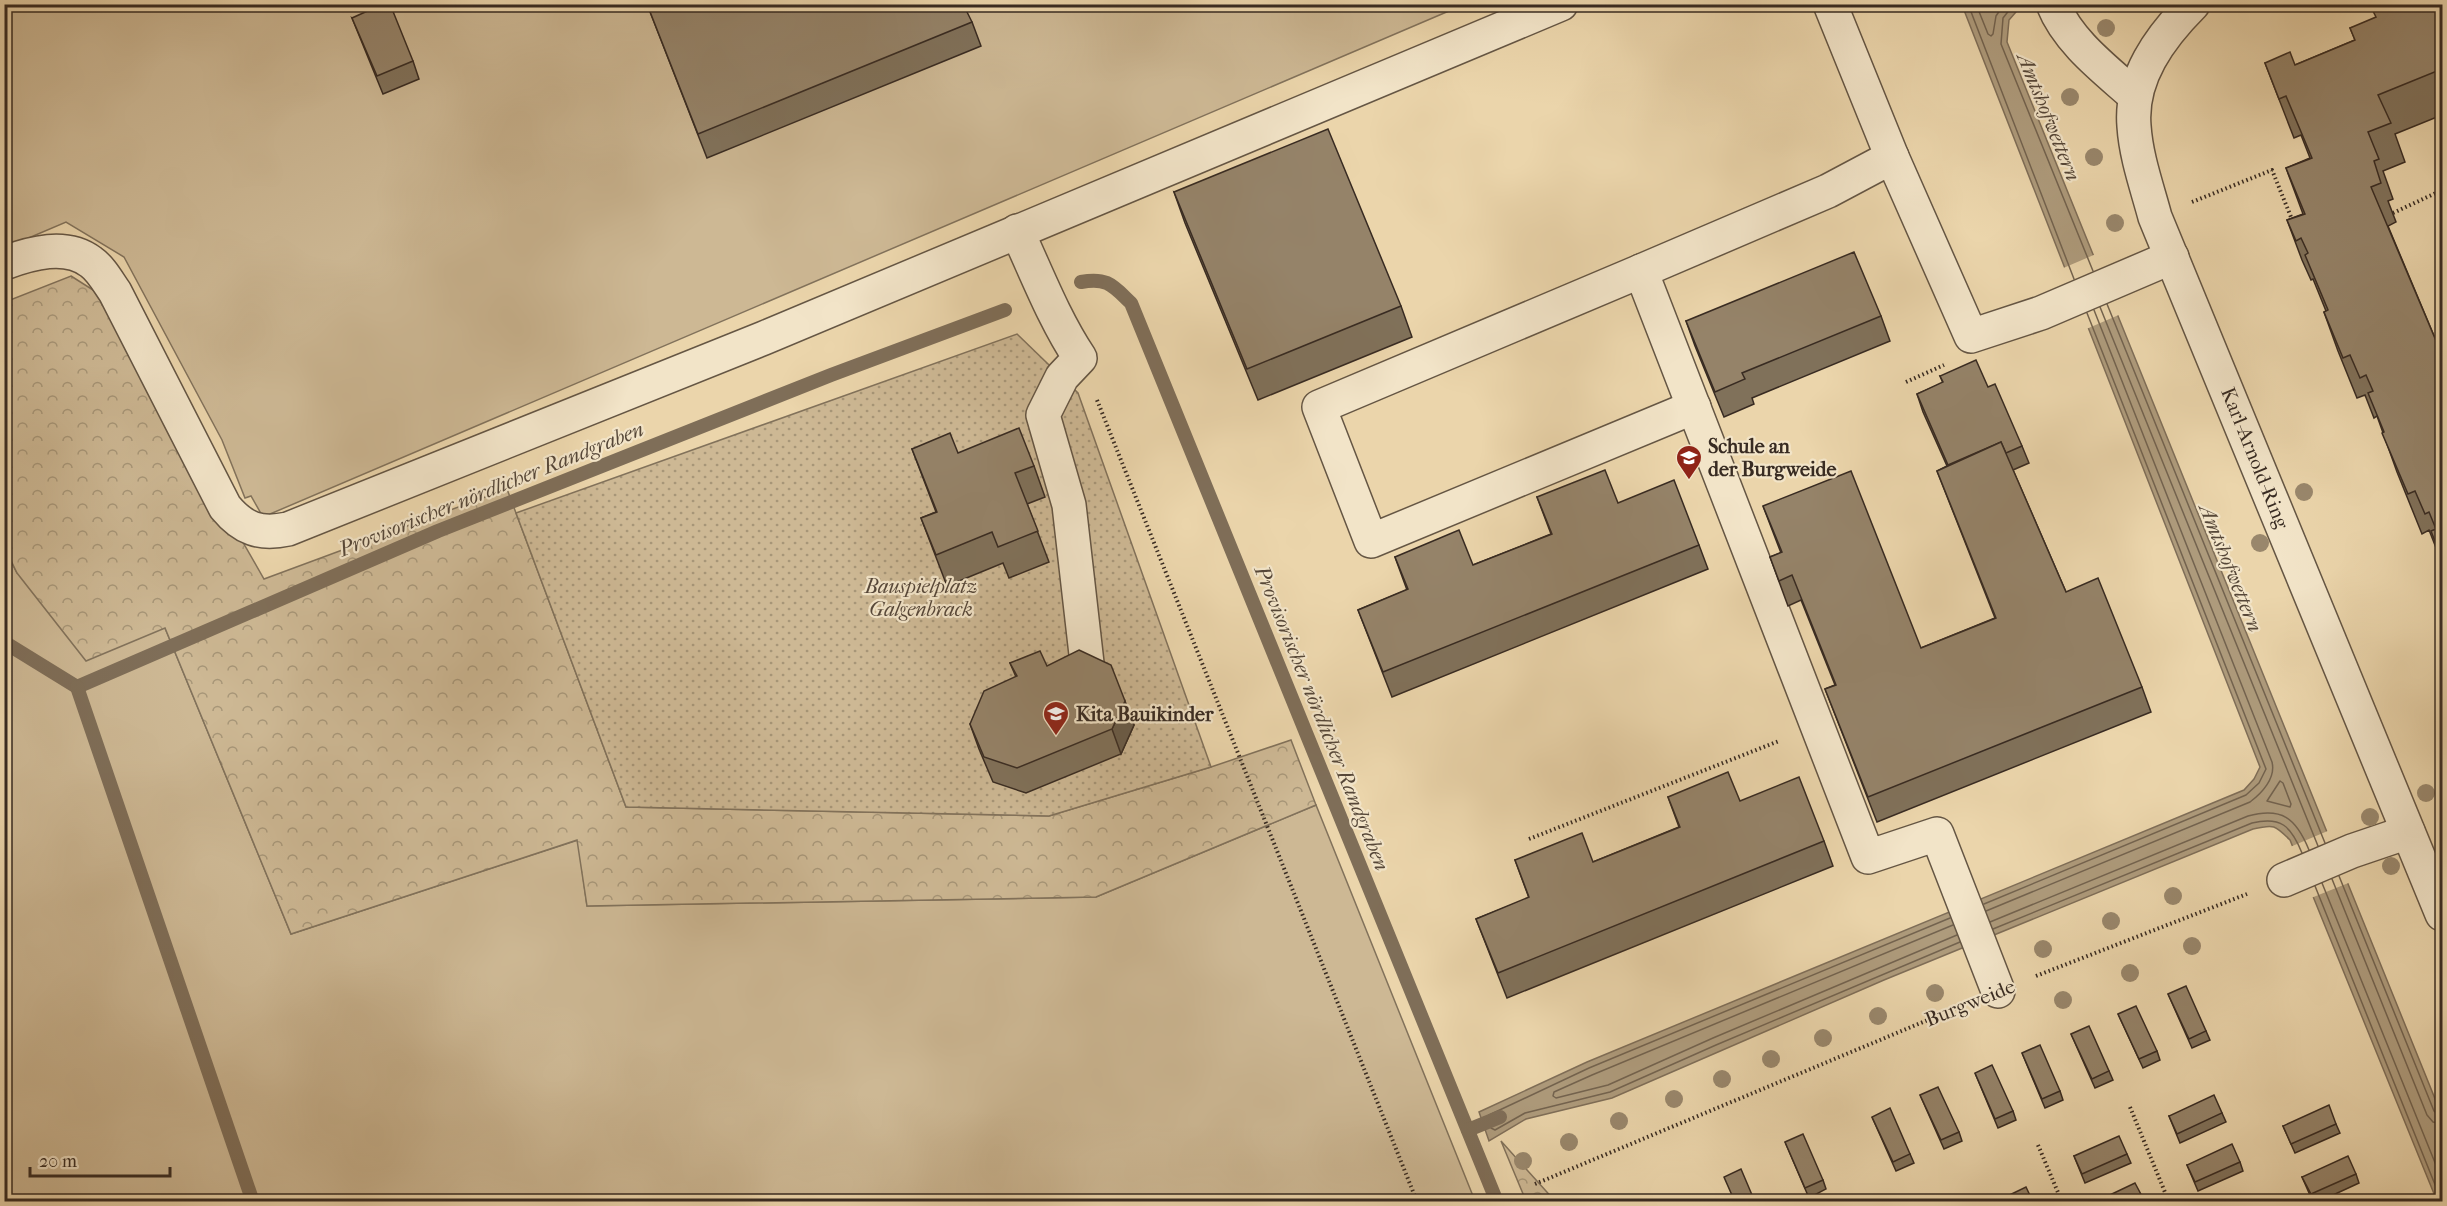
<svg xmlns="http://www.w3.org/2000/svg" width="2447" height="1206" font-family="'IM FELL French Canon',serif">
	<defs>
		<pattern id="forest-crowns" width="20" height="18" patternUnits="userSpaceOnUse" patternTransform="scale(1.5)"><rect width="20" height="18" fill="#cdb894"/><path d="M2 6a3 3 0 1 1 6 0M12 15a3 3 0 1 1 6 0" fill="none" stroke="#a79678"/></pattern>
		<pattern id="park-dots" width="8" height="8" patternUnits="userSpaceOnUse" patternTransform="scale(1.5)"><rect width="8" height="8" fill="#cdb894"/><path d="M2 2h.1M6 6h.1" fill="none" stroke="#a79678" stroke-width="1.8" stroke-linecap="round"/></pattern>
	</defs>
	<rect width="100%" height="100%" fill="#ebd5ab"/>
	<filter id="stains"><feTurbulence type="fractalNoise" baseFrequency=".00333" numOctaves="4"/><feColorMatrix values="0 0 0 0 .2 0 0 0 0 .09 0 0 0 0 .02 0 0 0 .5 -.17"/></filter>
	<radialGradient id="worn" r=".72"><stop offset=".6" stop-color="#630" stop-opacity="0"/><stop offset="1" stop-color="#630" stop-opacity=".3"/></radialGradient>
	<g fill="#cdb894" stroke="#82725b" stroke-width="1.5">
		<path d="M4,5H1463L263,517L251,496L245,498L222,440L124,257L66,222L5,248Z"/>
		<path d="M4,548L17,573L165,628L291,934L578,840L587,906L1096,897L1316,805L1475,1201H5Z"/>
	</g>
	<g fill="url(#forest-crowns)" stroke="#82725b" stroke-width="1.5">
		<path d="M71,276L101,295L264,579L507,489L626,807L1049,816L1211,767L1291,740L1316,805L1096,897L587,906L577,840L291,934L165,628L86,661L17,573L5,548V302Z"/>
		<path d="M1501,1141L1555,1201H1526Z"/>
	</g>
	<path fill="url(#park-dots)" stroke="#82725b" stroke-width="1.5" d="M1017,334L1078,393L1211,767L1049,816L626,807L516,513Z"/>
	<path fill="#ae9b7c" stroke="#7f6e58" stroke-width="1.5" d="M1962,5H2022L2009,20L2007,42L2442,1116V1201H2437L2290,840C2275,825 2274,824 2253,829L1884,980L1612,1098L1526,1119L1489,1141L1479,1112L1587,1062L2244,790L2254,779L2260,767Z"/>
	<g fill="#ebd5ab">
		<path d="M2096,254L2121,314L2084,330L2061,269Z"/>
		<path d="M2330,830L2351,882L2311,898L2290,847Z"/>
	</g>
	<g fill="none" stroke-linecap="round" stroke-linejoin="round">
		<g stroke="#73634f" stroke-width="1.5">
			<path d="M1968,4L2074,279"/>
			<path d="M1976,4L1988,34L1991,36L1993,34L1996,16L2004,4"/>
			<path d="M2014,4L2003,18L2001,44L2093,271"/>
			<path d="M2107,304L2325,843"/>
			<path d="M2100,307L2318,846"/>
			<path d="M2280,781L2283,783L2291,804L2290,807L2267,801Z"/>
			<path d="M2339,876L2434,1111L2438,1115L2442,1116"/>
			<path d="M2332,879L2427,1115L2433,1122L2442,1124"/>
			<path d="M2322,883L2442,1180"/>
			<path d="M2315,886L2442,1202"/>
			<path d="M1984,904L2246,795L2259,783L2266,769L2087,313"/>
			<path d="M1986,911L2250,802C2262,793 2276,778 2272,762L2094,310"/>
			<path d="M1950,918L1589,1068L1489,1115L1491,1128L1495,1130L1525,1113L1610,1092L1716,1045L1960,942"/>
			<path d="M1990,922L2248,816C2282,807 2296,818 2309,850"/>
			<path d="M1953,925L1592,1075L1554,1092L1553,1096L1556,1098L1608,1085L1713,1038L1957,935"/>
			<path d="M1993,929L2252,823C2281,816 2291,826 2302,853"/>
		</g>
		<g stroke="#7f6e58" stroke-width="14">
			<path d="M1081,282C1108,277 1113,286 1131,303L1497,1202"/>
			<path d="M4,642L77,687L438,531L831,375L1005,310"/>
			<path d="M77,687L253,1202"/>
			<path d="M1468,1130L1500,1117"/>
		</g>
		<defs>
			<g id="minor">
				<path d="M1830,4L1892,157"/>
				<path d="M2053,4C2068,42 2106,70 2135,96"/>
				<path d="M2193,4C2160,37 2130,78 2134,126C2136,157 2147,187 2155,217L2442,914"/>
				<path d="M1017,231C1037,274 1054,319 1080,358L1062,377L1043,415L1069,505L1087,663"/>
				<path d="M4,263C31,253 66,243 91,262C101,269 108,282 115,292L225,507C243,529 260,535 288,529L764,338L1561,4"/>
				<path d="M1641,271L1319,407L1371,541L1694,407"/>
				<path d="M2284,880L2352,851L2408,832"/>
				<path d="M1998,991L1937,834L1868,857L1641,271L1828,191L1892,157L1971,336L2041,313L2172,257"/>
			</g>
		</defs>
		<use href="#minor" stroke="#655644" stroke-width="36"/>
		<g stroke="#382b22" stroke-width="4" stroke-dasharray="1.5 3" stroke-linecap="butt">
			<path d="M2192,202L2272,170L2293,222"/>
			<path d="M2393,213L2438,192L2442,195"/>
			<path d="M1906,382L1944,365"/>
			<path d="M1097,400L1416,1199"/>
			<path d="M1529,839L1779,741"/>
			<path d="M2036,976L2247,894"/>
			<path d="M2130,1107L2169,1202"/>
			<path d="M2038,1145L2062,1202"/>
			<path d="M1535,1184L1959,1007"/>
		</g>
		<use href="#minor" stroke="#f2e4c8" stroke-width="33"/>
	</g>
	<g fill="#99876c">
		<circle cx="2106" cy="28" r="9"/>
		<circle cx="2070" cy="97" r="9"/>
		<circle cx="2094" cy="157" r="9"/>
		<circle cx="2115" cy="223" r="9"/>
		<circle cx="2304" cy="492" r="9"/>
		<circle cx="2260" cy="543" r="9"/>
		<circle cx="2426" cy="793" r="9"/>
		<circle cx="2370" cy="817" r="9"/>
		<circle cx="2391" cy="866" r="9"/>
		<circle cx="2173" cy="896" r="9"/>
		<circle cx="2111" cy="921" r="9"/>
		<circle cx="2192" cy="946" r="9"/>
		<circle cx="2043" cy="949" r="9"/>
		<circle cx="2130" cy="973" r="9"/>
		<circle cx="1935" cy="993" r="9"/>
		<circle cx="2063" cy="1000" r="9"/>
		<circle cx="1878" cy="1016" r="9"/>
		<circle cx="1823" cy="1038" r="9"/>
		<circle cx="1771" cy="1059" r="9"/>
		<circle cx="1722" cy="1079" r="9"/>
		<circle cx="1674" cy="1099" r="9"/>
		<circle cx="1619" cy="1121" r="9"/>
		<circle cx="1569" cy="1142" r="9"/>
		<circle cx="1523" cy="1161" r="9"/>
	</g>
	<g fill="#80715a" stroke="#382b22" stroke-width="1.5">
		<path d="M647,4L972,22L981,46L707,158Z"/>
		<path d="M2442,4V115L2395,134L2405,162L2383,171L2393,199L2388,201L2396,222L2388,226L2442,355V563L2429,530L2422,534L2397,472L2377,416L2374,418L2365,395L2357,398L2338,351L2324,312L2326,311L2313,279L2311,280L2302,260L2287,220L2303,214L2286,168L2310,158L2301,135L2294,138L2265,63L2295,65L2355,40L2350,28Z"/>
		<path d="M352,18L413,61L419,79L383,94Z"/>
		<path d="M1174,192L1401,306L1412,337L1258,400L1185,223Z"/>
		<path d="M1881,316L1890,341L1752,398L1754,404L1724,417L1695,346L1686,321Z"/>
		<path d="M1940,376L1988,387L2022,446L2029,463L2013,470L2066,592L2142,687L2151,712L1877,822L1825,689L1835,685L1801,600L1788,606L1770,557L1781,553L1763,506L1921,648L1995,618L1937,471L1947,466L1923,412L1917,394L1943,383Z"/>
		<path d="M912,449L958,453L1034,466L1045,497L1027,504L1049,562L1009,578L1003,563L947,586L921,518L936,512Z"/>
		<path d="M1537,497L1618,503L1699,545L1708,569L1392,697L1358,610L1407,590L1395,557L1473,565L1551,534Z"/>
		<path d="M1010,663L1047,666L1134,725L1121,754L1026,793L993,782L979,749L970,724L1016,677Z"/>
		<path d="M1668,797L1740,801L1824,841L1833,866L1507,998L1476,919L1529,898L1515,860L1593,862L1679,827Z"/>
		<path d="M2168,994L2206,1031L2210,1040L2192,1048Z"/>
		<path d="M2118,1014L2157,1051L2160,1060L2143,1068Z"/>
		<path d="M2071,1034L2109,1071L2113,1080L2095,1088Z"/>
		<path d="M2022,1053L2060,1091L2063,1100L2045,1108Z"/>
		<path d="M1975,1073L2013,1111L2016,1120L1998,1128Z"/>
		<path d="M1920,1095L1959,1132L1962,1141L1944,1149Z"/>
		<path d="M2222,1113L2226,1122L2180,1143L2169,1116Z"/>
		<path d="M1872,1117L1910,1154L1914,1163L1896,1171Z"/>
		<path d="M2336,1124L2340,1133L2295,1153L2283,1126Z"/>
		<path d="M1785,1142L1823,1180L1826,1189L1809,1198Z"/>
		<path d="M2127,1154L2131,1163L2085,1183L2074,1156Z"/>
		<path d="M2240,1162L2243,1171L2198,1191L2187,1165Z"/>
		<path d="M2356,1174L2359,1183L2318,1202H2313L2302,1177Z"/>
	</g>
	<path fill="#685c4a" stroke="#382b22" stroke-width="1.5" d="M1125,701L1134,725L1121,754L1112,729Z"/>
	<g fill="#958369" stroke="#382b22" stroke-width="1.5">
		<path d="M383,4H390L413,61L377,76L352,18Z"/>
		<path d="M647,4H963L972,22L698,134Z"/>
		<path d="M2389,4H2442V69L2378,95L2391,123L2368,132L2379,159L2374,161L2381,183L2371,187L2442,355V560L2431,531L2436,529L2429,512L2425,514L2415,491L2408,494L2382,433L2384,432L2368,393L2373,391L2366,375L2360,378L2350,355L2343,358L2324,312L2328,310L2305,255L2308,253L2301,238L2296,241L2287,220L2305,214L2286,168L2312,158L2286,96L2279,99L2265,63L2290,52L2295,65L2355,40L2350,28L2376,17L2373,11Z"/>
		<path d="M1328,129L1401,306L1247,369L1174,192Z"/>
		<path d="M1854,252L1881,316L1742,373L1745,379L1715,392L1686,321Z"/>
		<path d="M1976,360L1988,387L1995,384L2022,446L2006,453L2001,442L1948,465L1917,394L1943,382L1940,376Z"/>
		<path d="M1019,428L1034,466L1015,473L1038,531L998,547L992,532L936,555L921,518L937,512L912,449L950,433L958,453Z"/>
		<path d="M2001,442L2066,592L2098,578L2142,687L1868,797L1825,689L1836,685L1792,575L1779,581L1770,557L1782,552L1763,506L1851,471L1921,648L1996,618L1937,471Z"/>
		<path d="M1605,470L1618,503L1674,480L1699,545L1383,672L1358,610L1408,589L1395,557L1459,530L1473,565L1552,534L1537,497Z"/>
		<path d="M1079,650L1111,665L1125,701L1112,729L1017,768L984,757L970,724L984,691L1017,676L1010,663L1040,651L1047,666Z"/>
		<path d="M1728,772L1740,801L1799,777L1824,841L1498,973L1476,919L1529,897L1515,860L1582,833L1593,862L1680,827L1668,797Z"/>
		<path d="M2186,986L2206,1031L2189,1039L2168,994Z"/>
		<path d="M2136,1006L2157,1051L2139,1059L2118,1014Z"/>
		<path d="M2089,1026L2109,1071L2092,1079L2071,1034Z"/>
		<path d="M2040,1045L2060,1091L2042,1099L2022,1053Z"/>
		<path d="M1992,1065L2013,1111L1995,1119L1975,1073Z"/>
		<path d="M1938,1087L1959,1132L1941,1140L1920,1095Z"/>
		<path d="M2214,1095L2222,1113L2177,1134L2169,1116Z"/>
		<path d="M2329,1105L2336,1124L2291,1144L2283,1126Z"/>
		<path d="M1890,1108L1910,1154L1893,1162L1872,1117Z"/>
		<path d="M1803,1134L1823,1180L1805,1188L1785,1142Z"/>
		<path d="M2119,1136L2127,1154L2082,1174L2074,1156Z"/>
		<path d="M2232,1144L2240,1162L2195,1182L2187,1165Z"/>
		<path d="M2348,1156L2356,1174L2311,1194L2302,1177Z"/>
		<path d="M1741,1169L1755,1202H1735L1724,1177Z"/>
		<path d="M2135,1183L2144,1200L2141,1202H2095Z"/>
		<path d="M2026,1187L2033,1202H1995Z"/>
		<path d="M2252,1195L2255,1202H2238Z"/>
	</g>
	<defs>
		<symbol id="school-pin" viewBox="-11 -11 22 30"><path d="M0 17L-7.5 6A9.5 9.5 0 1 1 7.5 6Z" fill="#8f2418" stroke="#f2e4c8"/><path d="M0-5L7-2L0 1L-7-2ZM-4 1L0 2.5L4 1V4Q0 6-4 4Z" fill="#fff"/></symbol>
	</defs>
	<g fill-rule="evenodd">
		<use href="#school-pin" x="1674" y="443" width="30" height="40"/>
		<use href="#school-pin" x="1041" y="699" width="30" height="40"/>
	</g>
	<g text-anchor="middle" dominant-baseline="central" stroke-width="4.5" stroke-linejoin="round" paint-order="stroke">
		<g font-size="20" font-weight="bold" fill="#382b22" stroke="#f2e4c8" text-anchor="start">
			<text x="1708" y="446">Schule an<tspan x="1708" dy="23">der Burgweide</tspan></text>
			<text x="1076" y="714">Kita Bauikinder</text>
		</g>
		<g font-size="20" fill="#382b22" stroke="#f2e4c8">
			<text transform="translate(2255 458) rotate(68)">Karl-Arnold-Ring</text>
			<text transform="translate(1970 1003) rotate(-22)">Burgweide</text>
		</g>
		<g font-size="20" font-style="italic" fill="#564739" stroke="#f2e4c8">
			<text x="921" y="586">Bauspielplatz<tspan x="921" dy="23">Galgenbrack</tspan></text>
		</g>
		<g font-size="21" font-style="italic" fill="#564738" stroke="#f2e4c8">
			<text transform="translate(2049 117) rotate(68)">Amtshofwettern</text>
			<text transform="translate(491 489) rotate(-22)">Provisorischer nördlicher Randgraben</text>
			<text transform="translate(2231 568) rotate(68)">Amtshofwettern</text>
			<text transform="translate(1322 718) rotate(68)">Provisorischer nördlicher Randgraben</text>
		</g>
	</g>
	<rect width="2447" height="1206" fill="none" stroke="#ebd5ab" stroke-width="24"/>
	<rect x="6" y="6" width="2435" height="1194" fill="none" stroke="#382b22" stroke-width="3"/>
	<rect x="12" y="12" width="2423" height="1182" fill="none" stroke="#382b22" stroke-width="1.5"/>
	<path d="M30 1167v9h140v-9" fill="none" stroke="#382b22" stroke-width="3"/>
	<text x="39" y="1167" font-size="18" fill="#382b22" stroke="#f2e4c8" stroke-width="4.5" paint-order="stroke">20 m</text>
	<rect width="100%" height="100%" filter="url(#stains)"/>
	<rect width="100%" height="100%" fill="url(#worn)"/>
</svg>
